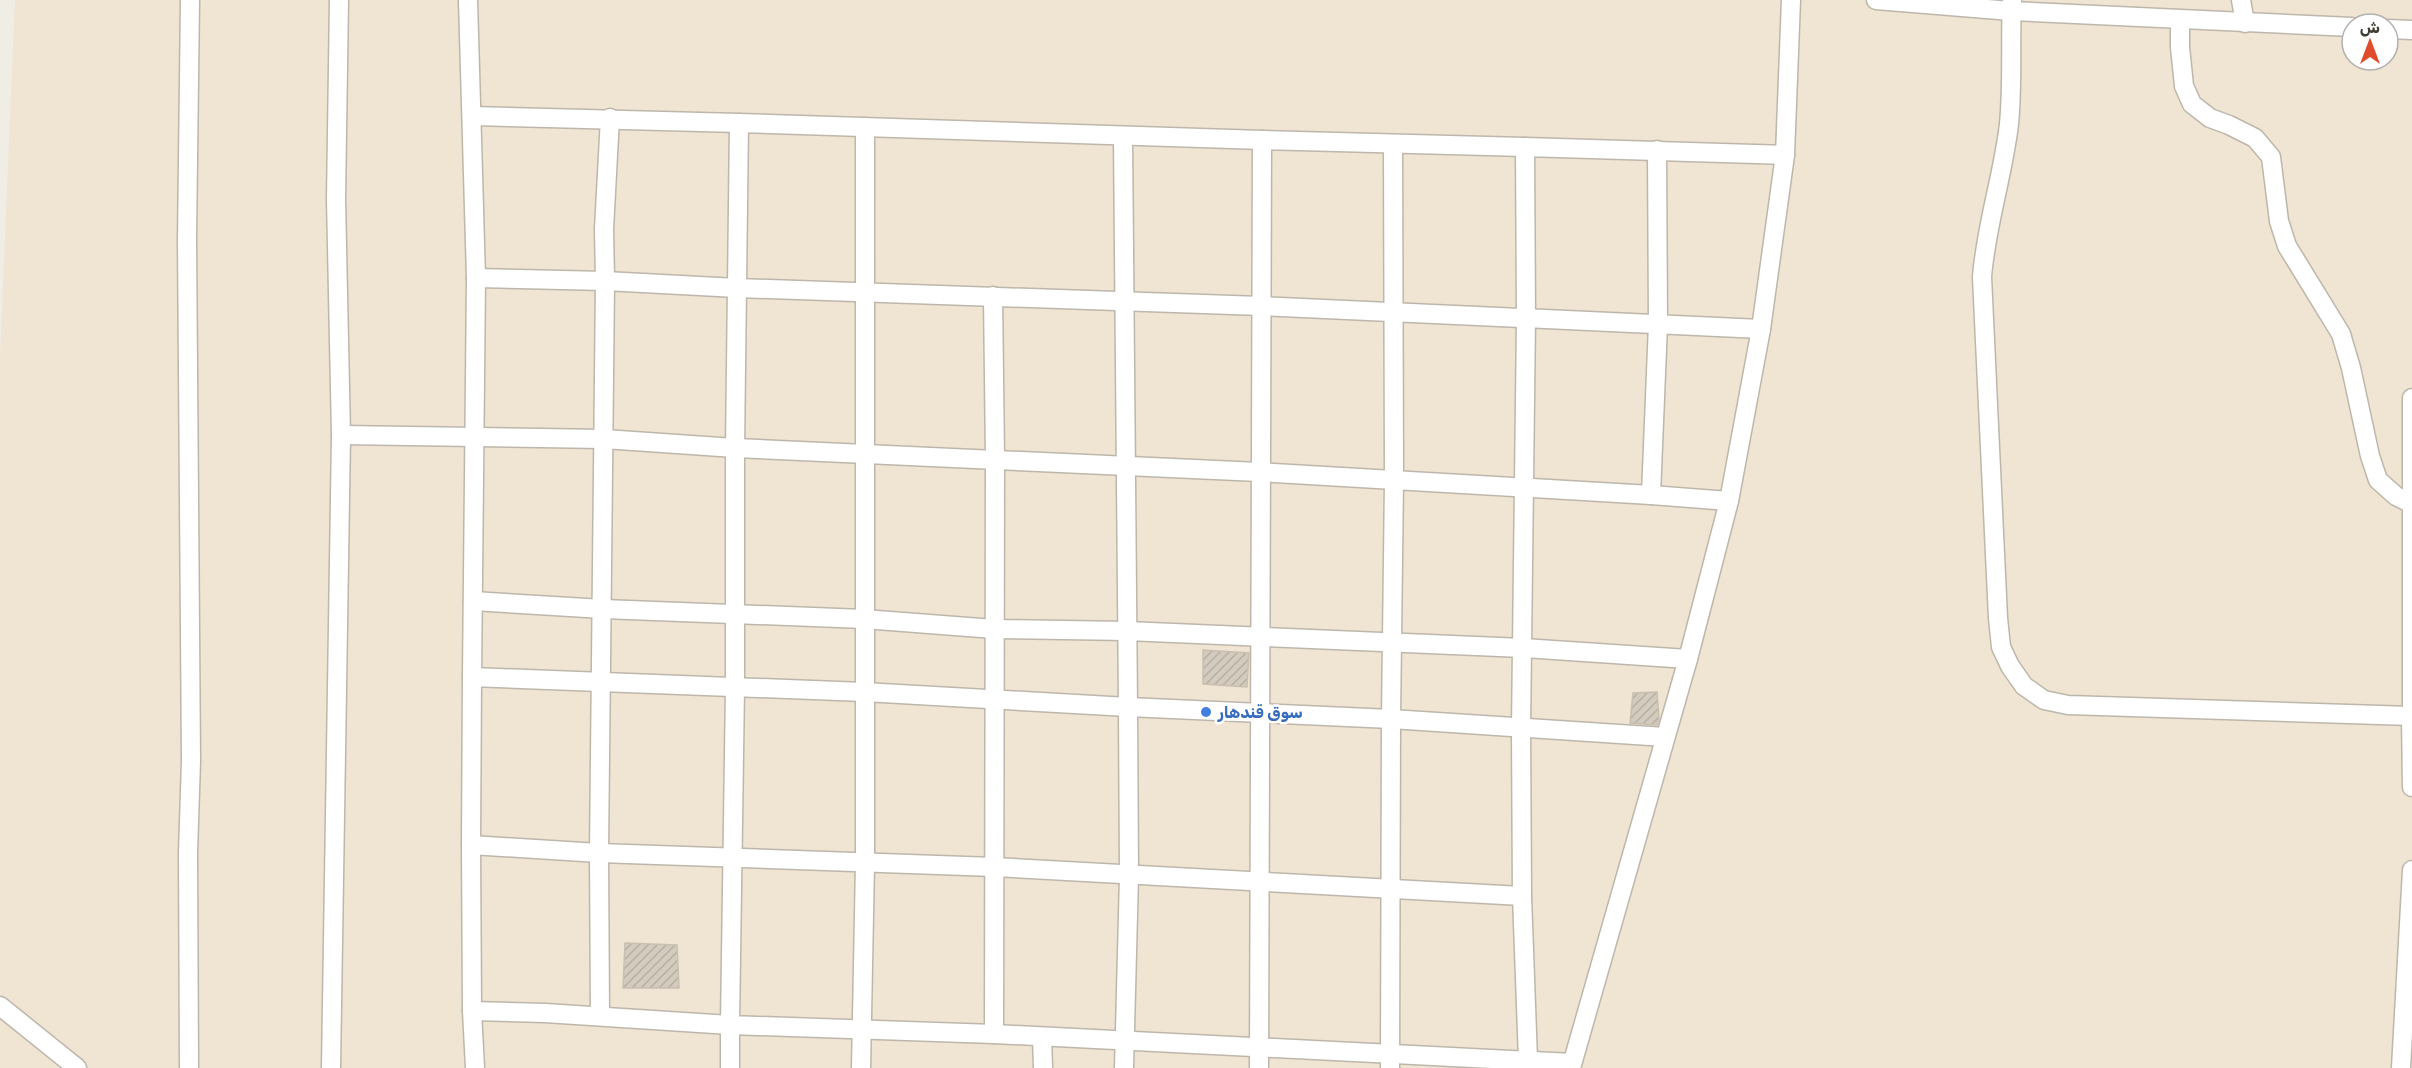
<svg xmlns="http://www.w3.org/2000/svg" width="2412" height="1068" font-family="Rubik,'Noto Sans Arabic',sans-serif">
	<defs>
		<pattern id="building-hatch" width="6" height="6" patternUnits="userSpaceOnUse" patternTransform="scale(1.5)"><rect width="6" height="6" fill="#d3cbbe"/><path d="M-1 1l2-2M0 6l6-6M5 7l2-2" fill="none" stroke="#b6afa4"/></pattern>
	</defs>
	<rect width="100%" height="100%" fill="#f0ede5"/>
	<path fill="#f0e4d2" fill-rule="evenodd" d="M15,0H2412V1068H0V357ZM2352,24H2388V60H2352Z"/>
	<g fill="url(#building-hatch)" stroke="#cac0b0" stroke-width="1.5">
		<path d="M1203,650L1249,653L1247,687L1203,684Z"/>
		<path d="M1657,692L1659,719L1657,725L1630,723L1633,693Z"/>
		<path d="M625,943L677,945L679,988H623Z"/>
	</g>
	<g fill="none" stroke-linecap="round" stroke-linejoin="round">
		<defs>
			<g id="street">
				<path d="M468,0L476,278"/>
				<path d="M1876,0L2011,11L2352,27"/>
				<path d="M2012,0C2010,41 2013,83 2009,124C2003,176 1986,225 1982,277L1998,618L2001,647L2010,666L2024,686L2044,700L2068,705L2411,716L2412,787"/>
				<path d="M2241,0L2245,23"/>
				<path d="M2180,20V47L2184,86L2192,104L2210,118L2229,125L2255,138L2271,157L2279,221L2287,246L2341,334L2351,368L2370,456L2378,480L2396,496L2412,504"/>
				<path d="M2388,29L2412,30"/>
				<path d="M472,116L739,123"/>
				<path d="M1262,140L739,123L735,448V687L730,1025L994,1034L1572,1063"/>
				<path d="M993,296L995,459L994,1034"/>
				<path d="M2412,398V716"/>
				<path d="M341,435L604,439L735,448L1259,472L1651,495L1658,324L1657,150"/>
				<path d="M1651,495L1729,501"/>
				<path d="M473,601L603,609L864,619L994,629L1127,631L1523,648L1688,659"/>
				<path d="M472,677L476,278L605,281L604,229L610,118"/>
				<path d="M471,845L472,677L864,692L1128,707L1123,137"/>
				<path d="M1522,896L1521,729L1526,318L1525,147L1785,155L1791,0"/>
				<path d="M0,1006L77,1068"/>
				<path d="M472,1011L545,1013L730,1025V1068"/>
				<path d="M600,1016L599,853L605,281L737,288L1261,306L1761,329"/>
				<path d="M1042,1037L1043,1068"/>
				<path d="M189,1068L188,853L191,761L187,239L190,0"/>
				<path d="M331,1068L341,435L336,199L339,0"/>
				<path d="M475,1068L472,1011L471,845L599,853L994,867L1522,896L1528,1060"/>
				<path d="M861,1068L865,863V127"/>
				<path d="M1124,1068L1129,876L1128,707L1391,719L1665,737"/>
				<path d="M1259,1068L1262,140L1525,147"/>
				<path d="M1390,1068L1391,719L1394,480L1393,144"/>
				<path d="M1571,1068L1688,659L1729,501L1761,329L1785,155"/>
				<path d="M2401,1068L2412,870"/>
			</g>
		</defs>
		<use href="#street" stroke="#bdb7ab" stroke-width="21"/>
		<use href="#street" stroke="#fff" stroke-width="18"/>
	</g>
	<circle fill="#3f7fe0" stroke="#fff" stroke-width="2" cx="1206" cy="712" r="6"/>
	<g text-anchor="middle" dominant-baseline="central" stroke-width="5" stroke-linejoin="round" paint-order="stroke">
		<g font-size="16" font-weight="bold" fill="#366cbe" stroke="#fff" text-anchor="start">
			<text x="1218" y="712">سوق قندهار</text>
		</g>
	</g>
	<g transform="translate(2370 42)"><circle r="28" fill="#ffffff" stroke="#b3b1ae" stroke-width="1.5"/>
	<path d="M0-4.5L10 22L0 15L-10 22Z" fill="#e04b2c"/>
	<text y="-9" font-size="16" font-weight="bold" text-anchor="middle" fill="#413d35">ش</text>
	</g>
</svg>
